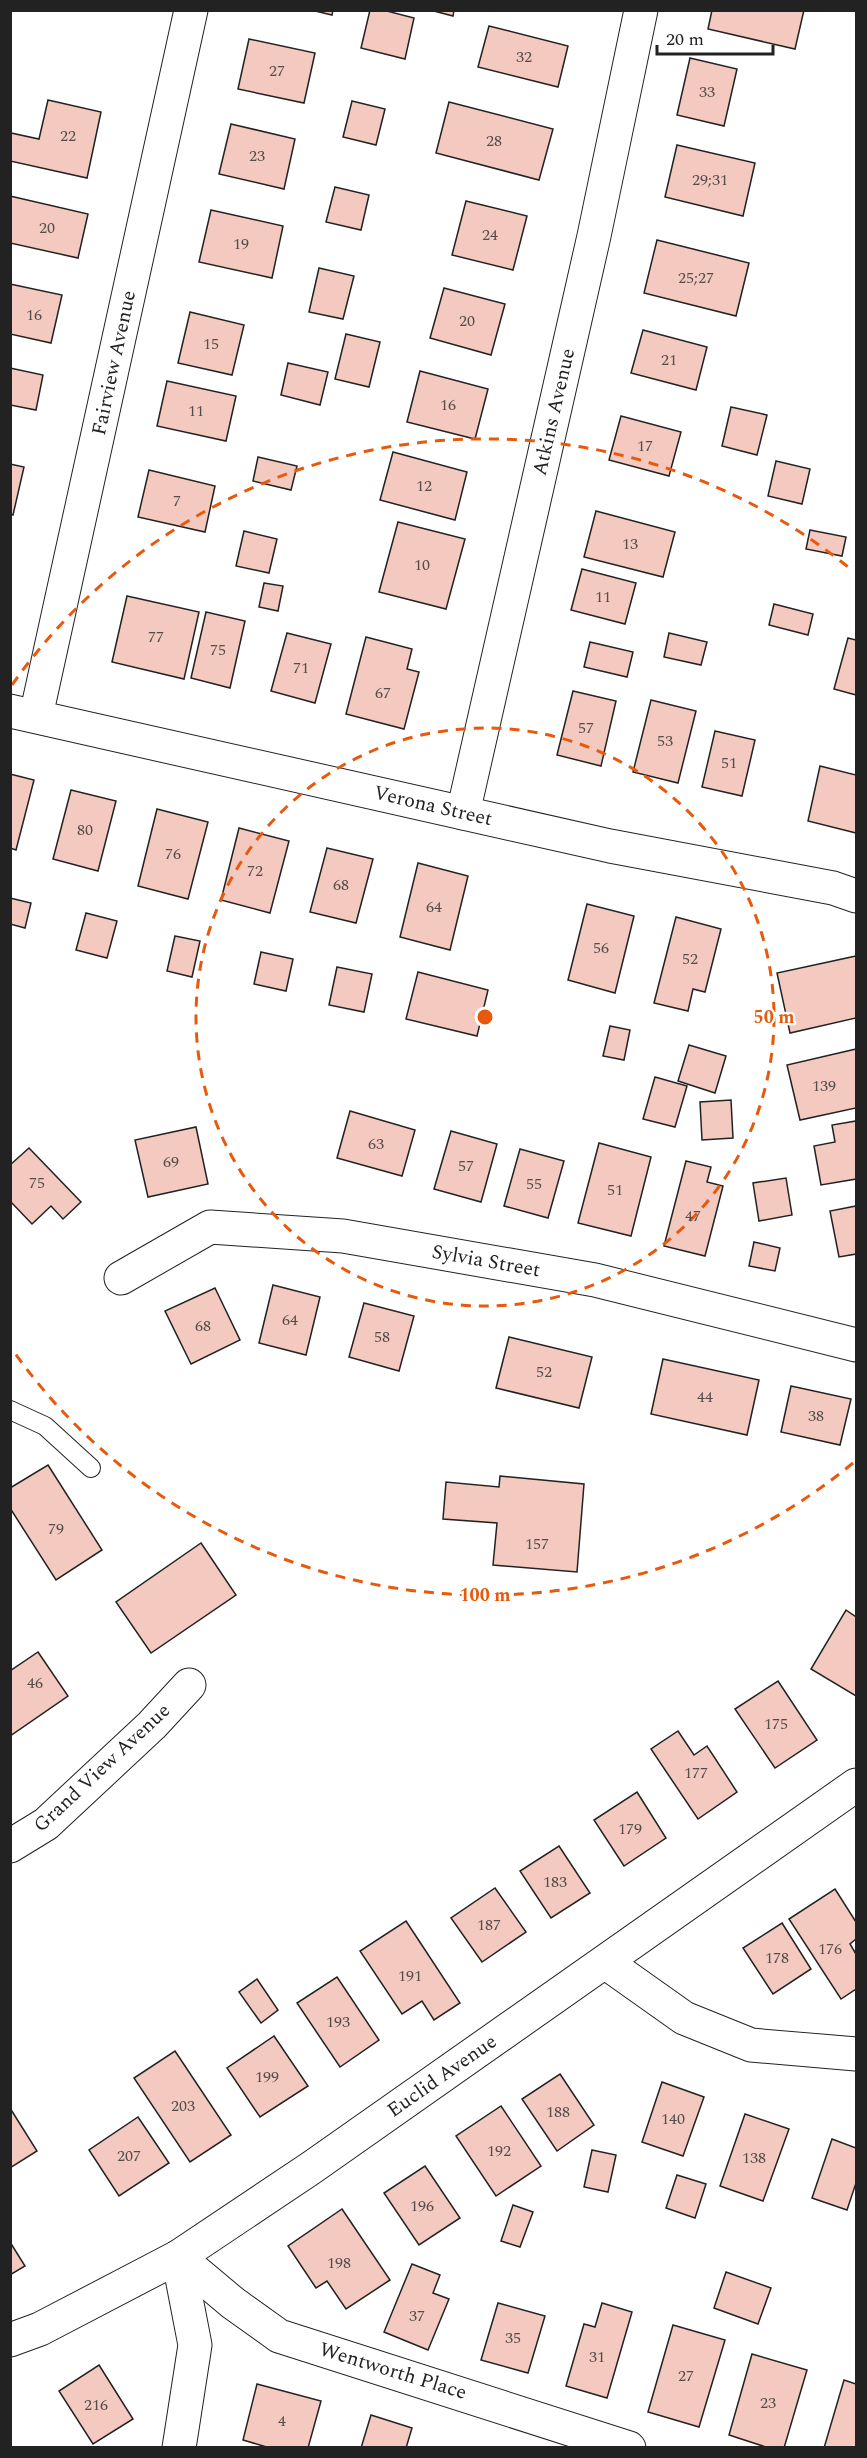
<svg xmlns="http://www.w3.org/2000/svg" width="867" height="2458" font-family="Spectral,serif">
	<rect width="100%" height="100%" fill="#fff"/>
	<g fill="#f3c9c0" stroke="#222" stroke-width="1.5">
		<path d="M311,10H333L332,15Z"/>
		<path d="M370,10H383L414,18L405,59L361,48Z"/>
		<path d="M430,10H454L453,16Z"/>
		<path d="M712,10H804L795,49L708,29Z"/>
		<path d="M489,26L568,46L558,87L478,67Z"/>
		<path d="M249,39L315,53L304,103L238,89Z"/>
		<path d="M690,58L737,69L724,126L677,115Z"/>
		<path d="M48,100L101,112L87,178L10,161L11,133L39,139Z"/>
		<path d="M352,101L385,109L376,145L343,137Z"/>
		<path d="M449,102L553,129L539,180L436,153Z"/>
		<path d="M231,124L295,139L284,189L219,174Z"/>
		<path d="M677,145L755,163L743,216L665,197Z"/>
		<path d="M335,187L369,195L361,230L326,222Z"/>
		<path d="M10,196L88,214L78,258L10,243Z"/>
		<path d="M466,201L527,216L513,270L452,255Z"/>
		<path d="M211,210L283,226L272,278L199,262Z"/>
		<path d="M657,240L749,263L736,316L644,293Z"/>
		<path d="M319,268L354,276L343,319L309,312Z"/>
		<path d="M10,284L62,295L51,343L10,334Z"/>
		<path d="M444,288L505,304L491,355L430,338Z"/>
		<path d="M190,312L244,325L232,375L178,363Z"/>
		<path d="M643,330L707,347L696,390L631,373Z"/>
		<path d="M346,334L380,342L369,387L335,379Z"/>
		<path d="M288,363L328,372L320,405L281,395Z"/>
		<path d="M10,368L43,375L36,410L10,405Z"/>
		<path d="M420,371L488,389L475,439L407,422Z"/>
		<path d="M167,381L236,396L226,441L157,426Z"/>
		<path d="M731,407L767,415L757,455L722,446Z"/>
		<path d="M621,416L681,432L669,476L609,460Z"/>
		<path d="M393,452L467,472L455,520L380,500Z"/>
		<path d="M258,457L297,466L291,490L253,481Z"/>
		<path d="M776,461L810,469L802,504L768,496Z"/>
		<path d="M10,464L24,467L13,515L10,514Z"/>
		<path d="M149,470L215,486L205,532L138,517Z"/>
		<path d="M596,511L675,532L663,577L584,557Z"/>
		<path d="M398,522L465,539L446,609L379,592Z"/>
		<path d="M810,530L846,537L842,556L806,549Z"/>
		<path d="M244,531L277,539L269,573L236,566Z"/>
		<path d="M582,569L636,583L625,624L571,610Z"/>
		<path d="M264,583L283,586L278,611L259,607Z"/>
		<path d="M127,596L199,612L184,679L112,662Z"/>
		<path d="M774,604L813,614L808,635L769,625Z"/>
		<path d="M206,612L245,621L230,688L191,678Z"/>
		<path d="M287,633L331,644L315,703L271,691Z"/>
		<path d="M669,633L707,642L701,665L664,657Z"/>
		<path d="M366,637L412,649L407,669L419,672L404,729L346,714Z"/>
		<path d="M848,638L856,640V695L834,689Z"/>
		<path d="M590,642L633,652L627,677L584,667Z"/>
		<path d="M573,691L616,701L601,766L557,755Z"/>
		<path d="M651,700L696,711L678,783L633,772Z"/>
		<path d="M715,731L755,740L742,796L702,787Z"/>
		<path d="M820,766L856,775V833L808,821Z"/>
		<path d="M10,774L34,780L16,850L10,848Z"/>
		<path d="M71,790L116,801L98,871L53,859Z"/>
		<path d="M157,809L208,822L188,899L138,886Z"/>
		<path d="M239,828L289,841L270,913L221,900Z"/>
		<path d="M327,848L373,859L356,923L310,912Z"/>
		<path d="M418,863L468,876L450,950L400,937Z"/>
		<path d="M10,898L31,903L25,928L10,924Z"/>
		<path d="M587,904L634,916L615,993L568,980Z"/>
		<path d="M86,913L117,921L107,958L76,950Z"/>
		<path d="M676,917L721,929L705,992L693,989L688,1011L654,1003Z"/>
		<path d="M175,936L200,941L192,977L167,971Z"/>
		<path d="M261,952L293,959L286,991L254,984Z"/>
		<path d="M856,956V1018L790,1033L777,973Z"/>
		<path d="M337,967L372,974L364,1012L329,1005Z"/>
		<path d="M418,972L488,990L477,1036L406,1019Z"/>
		<path d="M610,1026L630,1030L624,1060L603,1056Z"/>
		<path d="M689,1045L726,1056L715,1093L678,1081Z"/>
		<path d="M856,1049V1108L800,1120L787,1065Z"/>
		<path d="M655,1077L687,1086L675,1127L643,1119Z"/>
		<path d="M731,1100L733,1138L702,1140L700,1102Z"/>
		<path d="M350,1111L415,1130L402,1176L337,1158Z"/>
		<path d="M856,1121V1179L821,1185L814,1146L835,1142L832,1125Z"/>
		<path d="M196,1127L208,1184L148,1197L135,1140Z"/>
		<path d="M451,1131L497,1144L481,1202L434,1189Z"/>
		<path d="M599,1143L651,1157L631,1236L578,1223Z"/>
		<path d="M29,1148L81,1202L63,1219L51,1206L32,1224L10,1201V1165Z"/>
		<path d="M520,1149L564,1161L548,1218L504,1206Z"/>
		<path d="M686,1161L711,1167L707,1182L723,1186L705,1256L664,1246Z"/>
		<path d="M786,1178L792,1215L759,1221L753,1183Z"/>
		<path d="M856,1206V1254L839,1257L830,1211Z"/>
		<path d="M754,1242L780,1248L775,1271L749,1266Z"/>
		<path d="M273,1285L320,1297L306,1355L259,1343Z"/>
		<path d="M215,1288L240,1340L191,1364L165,1311Z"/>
		<path d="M364,1303L414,1316L399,1371L349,1357Z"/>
		<path d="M509,1337L592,1357L579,1408L496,1388Z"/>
		<path d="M663,1359L759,1380L747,1435L651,1414Z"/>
		<path d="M791,1386L851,1399L840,1445L781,1432Z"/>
		<path d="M48,1465L102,1550L56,1580L10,1508V1488Z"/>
		<path d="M500,1476L584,1484L577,1572L493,1565L497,1523L443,1519L446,1482L499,1487Z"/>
		<path d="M201,1543L236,1595L151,1653L116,1602Z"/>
		<path d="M846,1610L856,1617V1696L811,1669Z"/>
		<path d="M38,1652L68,1696L10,1736V1671Z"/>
		<path d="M778,1681L817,1740L775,1768L735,1709Z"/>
		<path d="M678,1731L694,1755L707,1746L737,1792L698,1819L651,1749Z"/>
		<path d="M637,1792L666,1838L624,1866L594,1820Z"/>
		<path d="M559,1846L590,1893L551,1918L520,1871Z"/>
		<path d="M495,1888L526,1932L482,1962L451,1918Z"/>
		<path d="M835,1889L856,1922V1939L850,1944L856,1954V1989L841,1999L789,1919Z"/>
		<path d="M406,1921L460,2003L434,2020L422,2001L402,2014L360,1951Z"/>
		<path d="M782,1923L811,1969L773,1994L743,1948Z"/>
		<path d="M337,1977L379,2040L340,2067L297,2003Z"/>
		<path d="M257,1979L278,2010L261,2023L239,1992Z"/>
		<path d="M274,2036L308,2086L260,2117L227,2068Z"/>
		<path d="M175,2051L231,2135L190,2162L134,2078Z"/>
		<path d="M560,2074L594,2125L557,2151L522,2099Z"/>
		<path d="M662,2082L704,2097L683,2156L642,2142Z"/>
		<path d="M501,2106L541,2166L496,2196L456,2136Z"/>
		<path d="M10,2108L37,2151L10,2168Z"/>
		<path d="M745,2114L789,2129L763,2201L720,2186Z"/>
		<path d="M138,2117L169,2163L119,2196L89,2150Z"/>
		<path d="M832,2139L856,2148V2183L847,2210L812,2198Z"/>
		<path d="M592,2150L616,2155L608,2192L584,2187Z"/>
		<path d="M425,2166L460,2218L419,2245L384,2193Z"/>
		<path d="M677,2175L706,2184L695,2218L666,2208Z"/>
		<path d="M513,2205L533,2212L520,2247L501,2241Z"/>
		<path d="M342,2209L390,2280L346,2309L327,2281L316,2288L288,2246Z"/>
		<path d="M10,2242L25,2266L10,2275Z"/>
		<path d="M412,2264L440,2275L433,2293L449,2299L428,2350L384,2332Z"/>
		<path d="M726,2272L771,2288L758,2324L714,2308Z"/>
		<path d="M498,2303L545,2316L528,2373L481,2360Z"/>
		<path d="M602,2303L632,2312L607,2398L566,2386L584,2324L595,2327Z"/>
		<path d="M673,2325L725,2340L699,2427L648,2412Z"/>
		<path d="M752,2354L807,2370L784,2448H769L729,2435Z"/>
		<path d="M99,2365L133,2419L93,2444L59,2391Z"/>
		<path d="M844,2380L856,2384V2448H824Z"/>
		<path d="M257,2384L321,2401L308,2448H270L243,2440Z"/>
		<path d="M371,2415L412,2428L406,2448H361Z"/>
	</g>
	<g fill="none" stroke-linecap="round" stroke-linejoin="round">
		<defs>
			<path id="lane" d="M10,1410L45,1426L91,1468"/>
			<g id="street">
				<path d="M10,711L610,846L833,888L856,896"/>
				<path d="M36,716L191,10"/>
				<path d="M463,813L594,236L641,10"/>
				<path d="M121,1278L210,1227L343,1236L595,1280L856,1345"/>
				<path d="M10,1846L46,1824L152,1725L189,1685"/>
				<path d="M605,1962L684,2018L751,2045L856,2054"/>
				<path d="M178,2257L233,2303L279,2336L629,2448"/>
				<path d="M178,2257L195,2345L179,2448"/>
			</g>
			<path id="secondary" d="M10,2340L40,2329L178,2257L311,2168L856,1785"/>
		</defs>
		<use href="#lane" stroke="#222" stroke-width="20"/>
		<use href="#street" stroke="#222" stroke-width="35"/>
		<use href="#secondary" stroke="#222" stroke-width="35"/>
		<use href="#lane" stroke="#fff" stroke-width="18"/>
		<use href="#street" stroke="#fff" stroke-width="33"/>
		<use href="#secondary" stroke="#fff" stroke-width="33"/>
	</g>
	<g fill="none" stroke="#e8590c" stroke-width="3" stroke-dasharray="10 8">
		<circle cx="485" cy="1017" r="289"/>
		<path d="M853 1463A578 578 0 0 1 12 1349M12 685A578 578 0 0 1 853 571"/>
	</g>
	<g text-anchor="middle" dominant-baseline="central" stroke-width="4.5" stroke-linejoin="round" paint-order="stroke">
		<g font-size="16" fill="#564c4a">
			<text x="524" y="57">32</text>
			<text x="277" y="71">27</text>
			<text x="707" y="92">33</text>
			<text x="68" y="136">22</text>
			<text x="494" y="141">28</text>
			<text x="257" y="156">23</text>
			<text x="710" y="180">29;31</text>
			<text x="47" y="228">20</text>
			<text x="490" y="235">24</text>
			<text x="241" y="244">19</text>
			<text x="696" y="278">25;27</text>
			<text x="34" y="315">16</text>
			<text x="467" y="321">20</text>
			<text x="211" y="344">15</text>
			<text x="669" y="360">21</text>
			<text x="448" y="405">16</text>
			<text x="196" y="411">11</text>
			<text x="645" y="446">17</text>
			<text x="424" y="486">12</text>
			<text x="177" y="501">7</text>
			<text x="630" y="544">13</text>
			<text x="422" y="565">10</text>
			<text x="603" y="597">11</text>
			<text x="156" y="637">77</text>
			<text x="218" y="650">75</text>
			<text x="301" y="668">71</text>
			<text x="383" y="693">67</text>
			<text x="586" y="728">57</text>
			<text x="665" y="741">53</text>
			<text x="729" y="763">51</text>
			<text x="85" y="830">80</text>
			<text x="173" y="854">76</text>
			<text x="255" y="871">72</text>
			<text x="341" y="885">68</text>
			<text x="434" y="907">64</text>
			<text x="601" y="948">56</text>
			<text x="690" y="959">52</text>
			<text x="824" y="1086">139</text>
			<text x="376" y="1144">63</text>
			<text x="171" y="1162">69</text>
			<text x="466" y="1166">57</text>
			<text x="37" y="1183">75</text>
			<text x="534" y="1184">55</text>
			<text x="615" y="1190">51</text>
			<text x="693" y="1216">47</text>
			<text x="290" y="1320">64</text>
			<text x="203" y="1326">68</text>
			<text x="382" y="1337">58</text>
			<text x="544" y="1372">52</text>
			<text x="705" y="1397">44</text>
			<text x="816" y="1416">38</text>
			<text x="56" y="1529">79</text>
			<text x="537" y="1544">157</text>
			<text x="35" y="1683">46</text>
			<text x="776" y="1724">175</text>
			<text x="696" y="1773">177</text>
			<text x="630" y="1829">179</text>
			<text x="555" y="1882">183</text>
			<text x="489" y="1925">187</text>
			<text x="830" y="1949">176</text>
			<text x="777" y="1958">178</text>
			<text x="410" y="1976">191</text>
			<text x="338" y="2022">193</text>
			<text x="267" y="2077">199</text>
			<text x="183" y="2106">203</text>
			<text x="558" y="2112">188</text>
			<text x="673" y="2119">140</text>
			<text x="499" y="2151">192</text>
			<text x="129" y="2156">207</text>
			<text x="754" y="2158">138</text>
			<text x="422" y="2206">196</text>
			<text x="339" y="2263">198</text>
			<text x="417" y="2316">37</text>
			<text x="513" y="2338">35</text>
			<text x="597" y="2357">31</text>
			<text x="686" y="2376">27</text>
			<text x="768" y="2403">23</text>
			<text x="96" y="2405">216</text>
			<text x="282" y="2421">4</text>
		</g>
		<g font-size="20" fill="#222" stroke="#fff">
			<text transform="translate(114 363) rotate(-78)">Fairview Avenue</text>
			<text transform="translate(554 412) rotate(-77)">Atkins Avenue</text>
			<text transform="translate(433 806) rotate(13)">Verona Street</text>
			<text transform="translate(486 1261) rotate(10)">Sylvia Street</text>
			<text transform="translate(102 1768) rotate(-43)">Grand View Avenue</text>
			<text transform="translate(442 2076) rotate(-35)">Euclid Avenue</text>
			<text transform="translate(393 2371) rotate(17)">Wentworth Place</text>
		</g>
	</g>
	<circle cx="485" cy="1017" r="9" fill="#e8590c" stroke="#fff" stroke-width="3"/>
	<g font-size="18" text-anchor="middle" font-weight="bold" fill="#e8590c" stroke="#fff" stroke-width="4.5" stroke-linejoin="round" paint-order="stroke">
		<text x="774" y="1023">50 m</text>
		<text x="485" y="1601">100 m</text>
	</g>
	<rect width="867" height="2458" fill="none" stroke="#222222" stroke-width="24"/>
	<path d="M657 45v9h116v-9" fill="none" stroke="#222222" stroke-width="3"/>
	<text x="666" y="45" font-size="18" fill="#222222" stroke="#ffffff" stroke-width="4.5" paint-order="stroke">20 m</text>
</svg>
